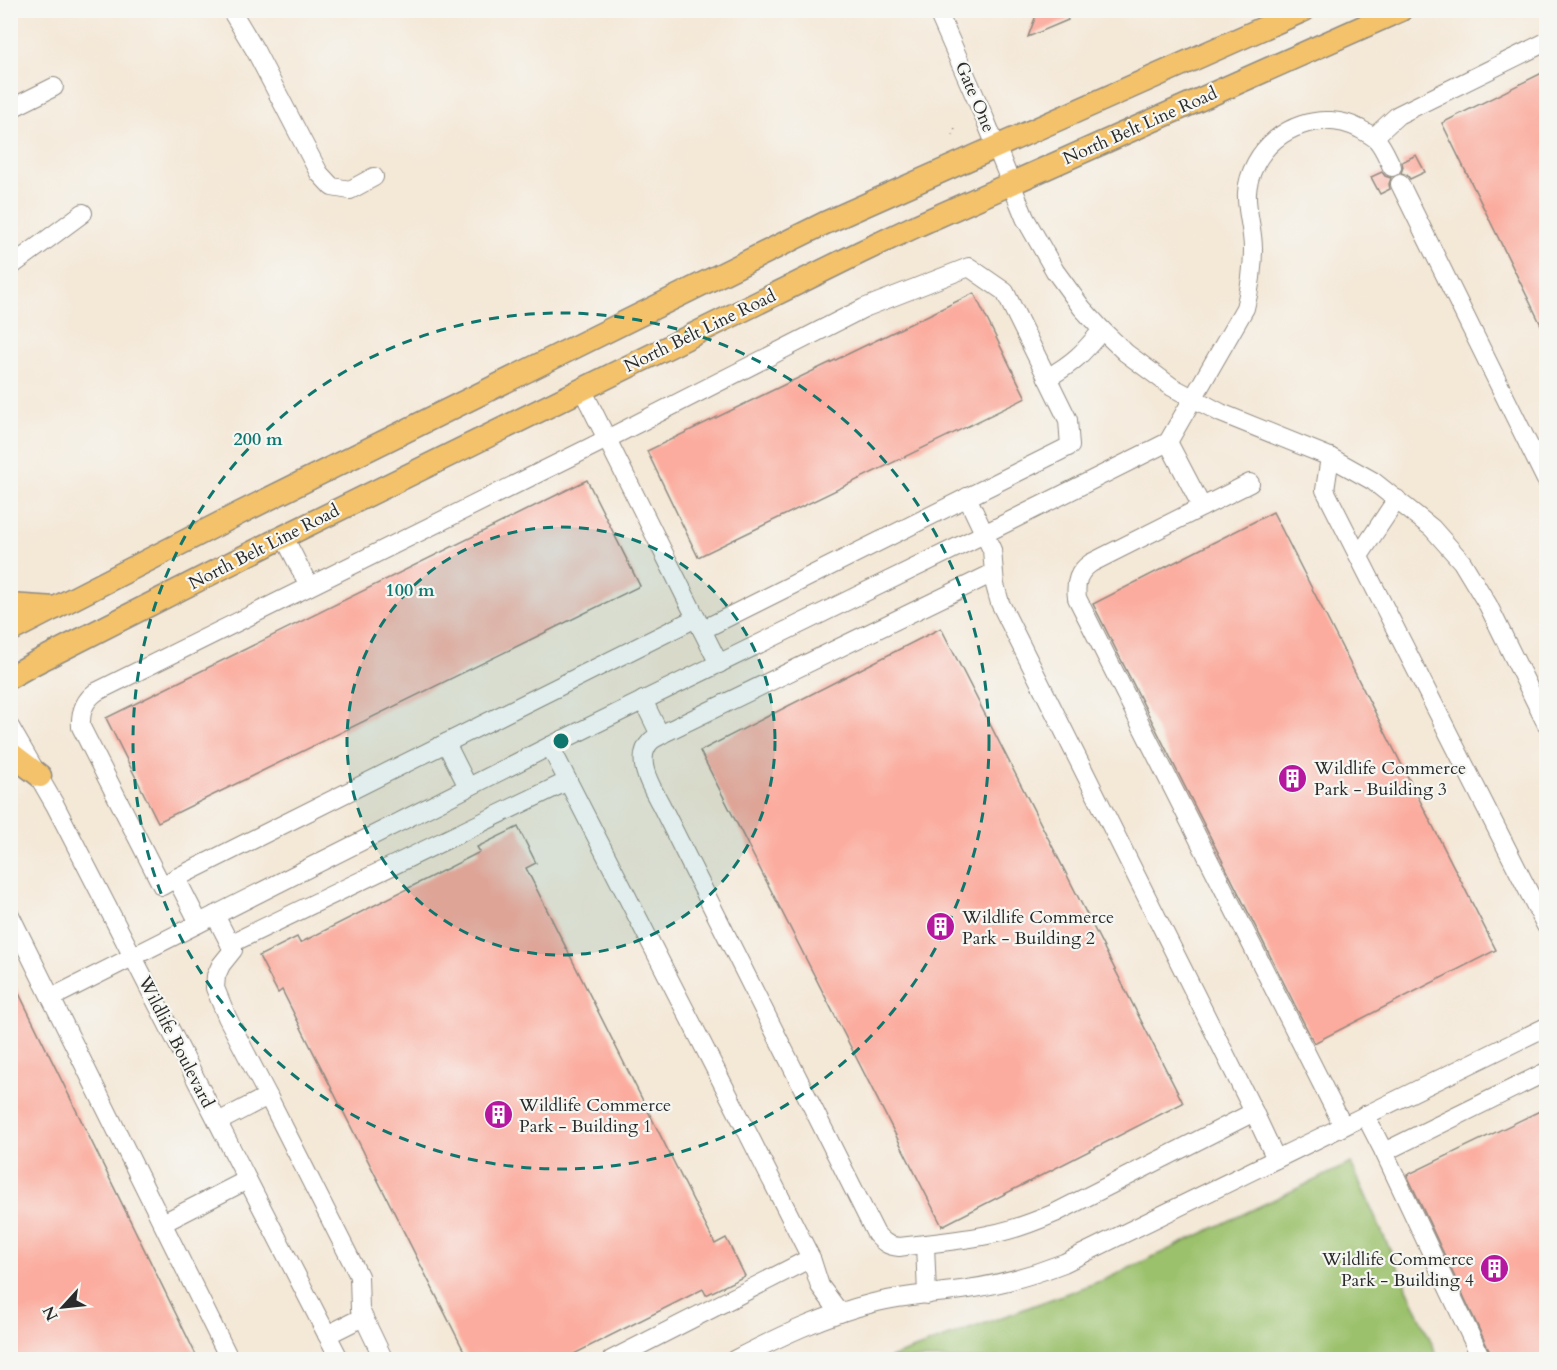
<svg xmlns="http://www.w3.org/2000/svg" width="1557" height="1370" font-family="Cardo,serif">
	<rect width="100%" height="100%" fill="#f6f6f2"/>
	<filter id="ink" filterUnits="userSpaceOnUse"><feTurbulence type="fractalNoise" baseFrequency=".0167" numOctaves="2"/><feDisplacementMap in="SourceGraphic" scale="12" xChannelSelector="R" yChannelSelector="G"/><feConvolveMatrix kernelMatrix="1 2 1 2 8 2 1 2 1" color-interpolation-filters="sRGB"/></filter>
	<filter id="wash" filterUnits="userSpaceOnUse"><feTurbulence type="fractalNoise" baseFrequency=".008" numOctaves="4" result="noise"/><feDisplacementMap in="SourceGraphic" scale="24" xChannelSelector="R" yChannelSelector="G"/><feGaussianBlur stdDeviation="1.35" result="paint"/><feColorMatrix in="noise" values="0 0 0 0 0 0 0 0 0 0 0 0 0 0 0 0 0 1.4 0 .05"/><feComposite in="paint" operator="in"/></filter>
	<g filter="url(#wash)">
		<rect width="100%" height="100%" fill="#f4e8d7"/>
		<path fill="#9bc16c" stroke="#63764c" stroke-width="1.5" d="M1351,1163L1439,1359H887L1106,1279Z"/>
		<g id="blocks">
			<g fill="#fbac9e">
				<path d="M1038,10H1064L1068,20L1028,37Z"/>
				<path d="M1546,71V335L1442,123Z"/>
				<path d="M1416,155L1425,172L1410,179L1407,175L1401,173L1403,167L1402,162Z"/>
				<path d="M1382,172L1385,176L1391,178L1389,184L1390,189L1380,194L1371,177Z"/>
				<path d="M974,293L1026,398L698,557L647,451Z"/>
				<path d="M587,480L640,586L158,822L106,718Z"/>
				<path d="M1273,512L1496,950L1314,1043L1093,604Z"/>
				<path d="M941,628L1183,1103L942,1226L700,751Z"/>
				<path d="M518,827L536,863L526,868L715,1244L726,1238L745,1276L706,1295L703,1289L564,1359H468L282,990L278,993L259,956L297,937L300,943L480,852L477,847Z"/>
				<path d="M10,975L198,1359H10Z"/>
				<path d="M1546,1108V1359H1493L1407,1175Z"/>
			</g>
		</g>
	</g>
	<g filter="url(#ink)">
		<use href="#blocks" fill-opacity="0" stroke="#908a81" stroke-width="1.5"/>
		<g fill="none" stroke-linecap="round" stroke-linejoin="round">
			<defs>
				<g id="minor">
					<path d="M231,10L255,50L319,173L332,187L350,190L374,177"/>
					<path d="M937,10L985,119L1025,218L1055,271L1082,308L1102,330L1126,353L1172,387L1221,413L1330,457L1373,481L1432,528L1462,562L1488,605L1546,723"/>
					<path d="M10,109L54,87"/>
					<path d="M1374,137L1398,115L1546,42"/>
					<path d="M1400,184L1546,480"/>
					<path d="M10,267L83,213"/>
					<path d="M1047,378C1074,363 1083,353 1102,330"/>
					<path d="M582,389L719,664"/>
					<path d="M1168,442L1202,507"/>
					<path d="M1330,457L1325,490L1546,926"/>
					<path d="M1250,483L1091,563C1078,572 1075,582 1077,598L1343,1126"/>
					<path d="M967,497L992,550L995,585L1000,603L1254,1112L1276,1159"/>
					<path d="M284,537L309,586"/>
					<path d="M1359,556L1397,499"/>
					<path d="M993,573L664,733C660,736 654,738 651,741C633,759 652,788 661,805L876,1234C883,1242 888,1246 899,1247C930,1243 962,1241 992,1234C1014,1230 1034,1222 1055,1213L1254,1112"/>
					<path d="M643,700L660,735"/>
					<path d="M10,727L55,805L340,1360"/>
					<path d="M446,743L468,787"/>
					<path d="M550,746L727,1092L811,1258"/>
					<path d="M176,878L696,618"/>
					<path d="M10,915L230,1360"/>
					<path d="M215,915L233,950L221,965L216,976L215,988L227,1017L268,1096L218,1122"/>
					<path d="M199,923L176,878L162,886L81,727C80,712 84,701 96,692L607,439L864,308L969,267L1005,292L1068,420L1070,446L702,630"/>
					<path d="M230,944L568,781"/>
					<path d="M51,998L550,746L984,534L1168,442L1245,308C1250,289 1253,268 1253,248C1252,214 1238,196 1256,163C1276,126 1323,110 1360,129C1365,132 1371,135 1376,139C1383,146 1387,157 1392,167"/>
					<path d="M268,1096L359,1276L360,1310L384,1360"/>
					<path d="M1365,1115L1384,1152L1546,1072"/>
					<path d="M1384,1152L1482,1360"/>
					<path d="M163,1223L247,1180"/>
					<path d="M925,1244L927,1295"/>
					<path d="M327,1335L363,1317"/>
					<path d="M611,1360L811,1258L820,1286L840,1313"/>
					<path d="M734,1360C779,1337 824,1315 873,1303C904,1295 936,1294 968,1289C1001,1284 1033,1275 1064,1263L1546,1027"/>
				</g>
				<g id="major">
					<path d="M10,605L55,608"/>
					<path d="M10,631L240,513L825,223L1304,10"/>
					<path d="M10,677L35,663L275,541L861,252L918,225L1401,10"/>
					<path d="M10,753L40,776"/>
				</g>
			</defs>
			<use href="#minor" stroke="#908a81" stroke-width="20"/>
			<use href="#major" stroke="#908a81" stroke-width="25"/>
			<path stroke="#908a81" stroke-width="2" stroke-dasharray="1.5 4.5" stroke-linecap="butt" d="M953,136L955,127"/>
			<use href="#minor" stroke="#fff" stroke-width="18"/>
			<use href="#major" stroke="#f3c26a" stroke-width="22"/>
		</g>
	</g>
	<circle cx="561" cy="741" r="214" fill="#0f766e" fill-opacity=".12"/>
	<g fill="none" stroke="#0f766e" stroke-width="3" stroke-dasharray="10 8">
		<circle cx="561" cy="741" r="214"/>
		<circle cx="561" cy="741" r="428"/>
	</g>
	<defs>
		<symbol id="building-disc" viewBox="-11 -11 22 22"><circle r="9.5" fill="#b5179e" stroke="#f6f6f2"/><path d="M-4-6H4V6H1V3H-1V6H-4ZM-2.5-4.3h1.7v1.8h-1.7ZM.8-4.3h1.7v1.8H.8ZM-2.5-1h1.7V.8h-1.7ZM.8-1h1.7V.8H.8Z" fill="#fff"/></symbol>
	</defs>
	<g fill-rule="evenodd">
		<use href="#building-disc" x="1276" y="762" width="33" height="33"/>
		<use href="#building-disc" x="924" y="910" width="33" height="33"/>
		<use href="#building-disc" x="482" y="1098" width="33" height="33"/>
		<use href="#building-disc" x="1478" y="1252" width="33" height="33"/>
	</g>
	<g text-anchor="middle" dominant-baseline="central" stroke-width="4.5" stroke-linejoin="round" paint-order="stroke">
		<g font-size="18" fill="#2b2b2b" stroke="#f6f6f2">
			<text transform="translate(975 97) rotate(67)">Gate One</text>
			<text transform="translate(1140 126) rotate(-24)">North Belt Line Road</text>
			<text transform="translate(700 331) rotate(-26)">North Belt Line Road</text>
			<text transform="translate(264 547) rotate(-27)">North Belt Line Road</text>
			<text transform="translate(176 1042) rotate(63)">Wildlife Boulevard</text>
		</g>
		<g font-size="18" fill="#2b2b2b" stroke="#f6f6f2" text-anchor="start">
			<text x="1314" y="768">Wildlife Commerce<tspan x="1314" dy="21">Park - Building 3</tspan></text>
			<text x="962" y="917">Wildlife Commerce<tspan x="962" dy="21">Park - Building 2</tspan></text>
			<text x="519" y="1105">Wildlife Commerce<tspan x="519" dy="21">Park - Building 1</tspan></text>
			<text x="1474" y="1259" text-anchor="end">Wildlife Commerce<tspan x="1474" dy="21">Park - Building 4</tspan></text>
		</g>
	</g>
	<circle cx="561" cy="741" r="9" fill="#0f766e" stroke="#f6f6f2" stroke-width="3"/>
	<g font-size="18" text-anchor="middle" font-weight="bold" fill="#0f766e" stroke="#f6f6f2" stroke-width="4.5" stroke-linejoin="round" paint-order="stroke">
		<text x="258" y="445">200 m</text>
		<text x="410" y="596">100 m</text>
	</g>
	<rect width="1557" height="1370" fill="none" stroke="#f6f6f2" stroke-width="36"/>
	<g transform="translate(63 1307) rotate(243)" stroke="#f6f6f2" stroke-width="4.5" paint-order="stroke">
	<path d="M0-4.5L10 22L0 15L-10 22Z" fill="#2b2b2b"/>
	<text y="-9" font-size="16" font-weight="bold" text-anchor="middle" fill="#2b2b2b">N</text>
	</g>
</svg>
